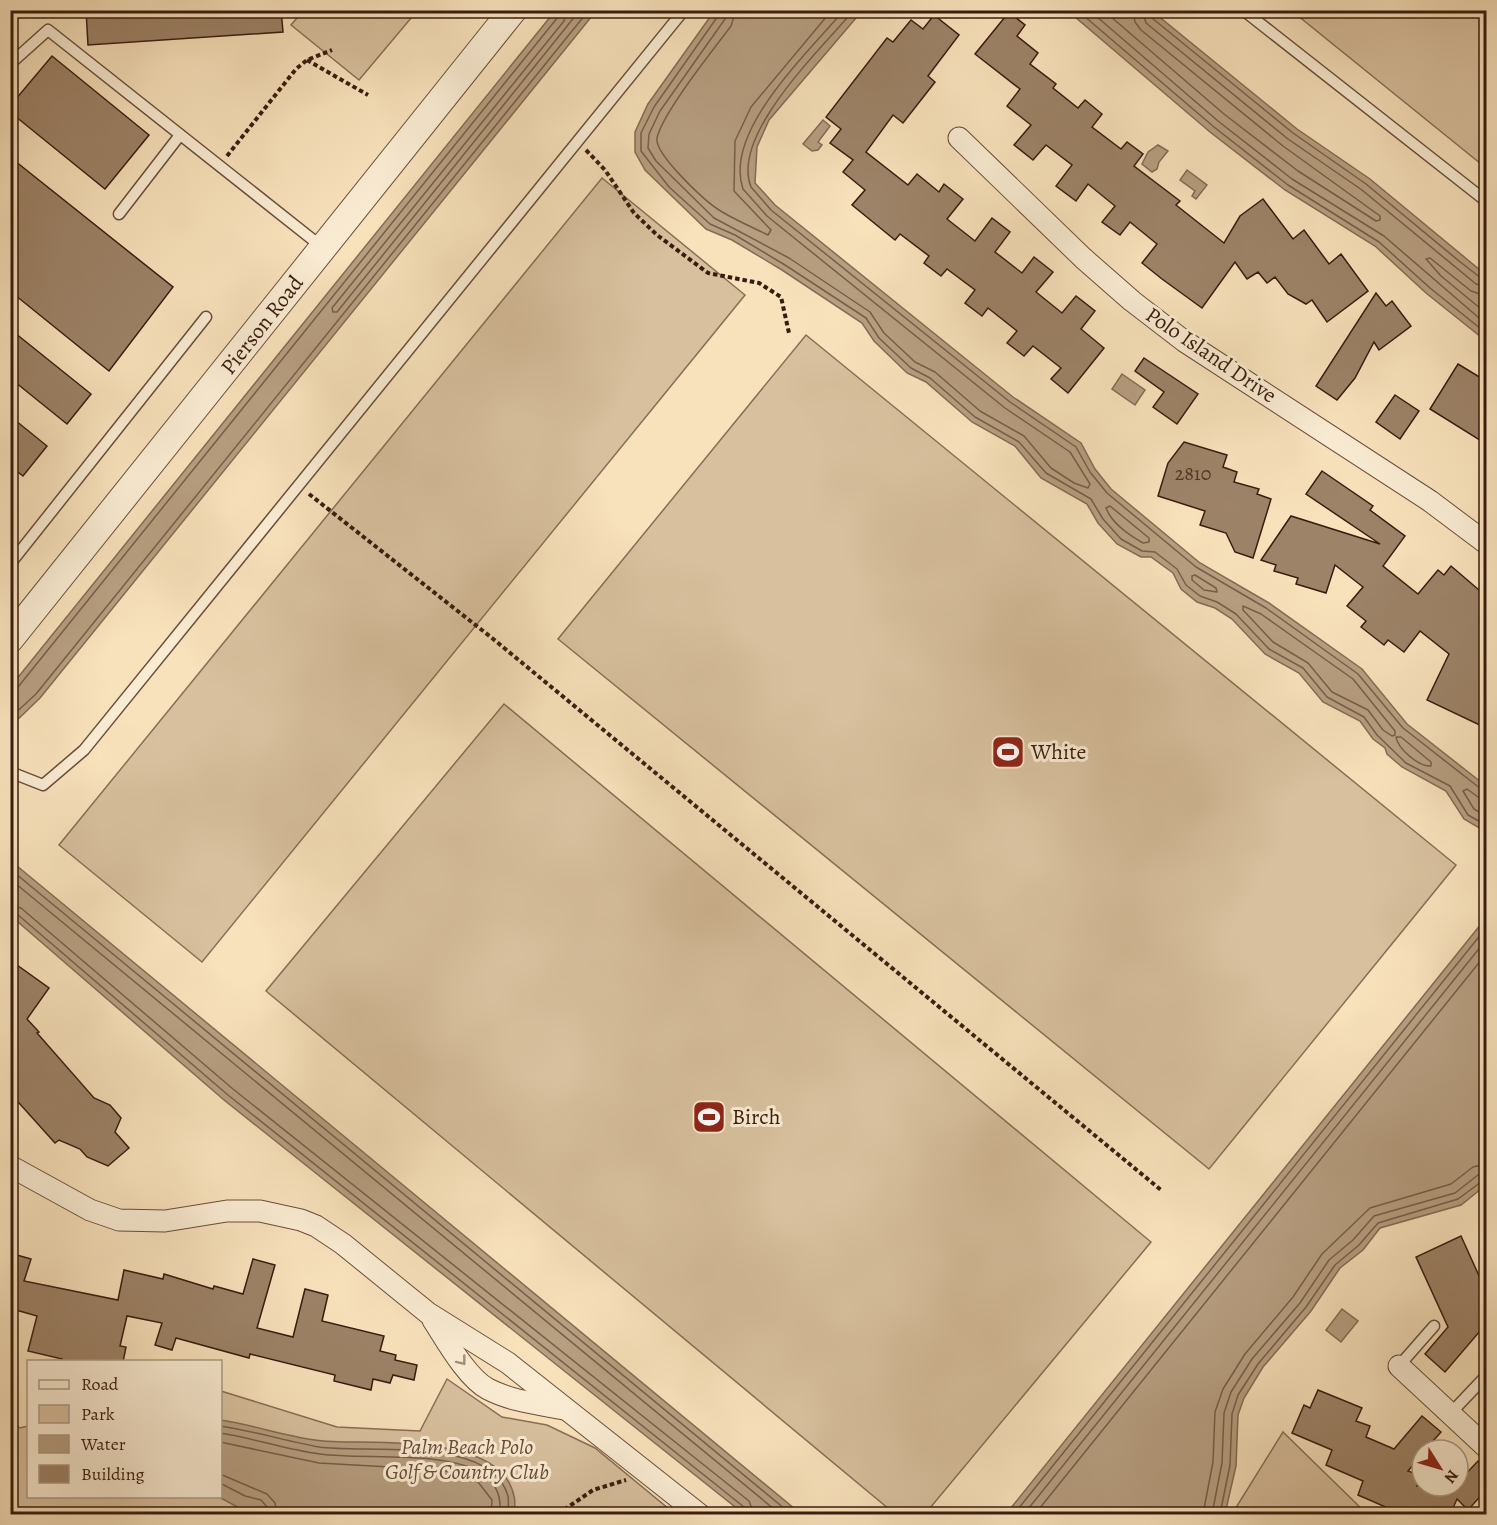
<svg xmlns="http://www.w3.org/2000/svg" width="1497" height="1525" font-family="Alegreya,serif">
	<rect width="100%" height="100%" fill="#f8e2bc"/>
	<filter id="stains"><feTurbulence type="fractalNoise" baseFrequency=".00333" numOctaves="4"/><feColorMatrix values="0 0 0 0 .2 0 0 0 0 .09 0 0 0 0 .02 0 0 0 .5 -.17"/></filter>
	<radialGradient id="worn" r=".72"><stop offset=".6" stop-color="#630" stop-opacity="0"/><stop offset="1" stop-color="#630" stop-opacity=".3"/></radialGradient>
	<g fill="#d8c09e" stroke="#896e56" stroke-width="1.5">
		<path d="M303,11V10L417,11L359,80L291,25Z"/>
		<path d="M1292,11H1486V168Z"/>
		<path d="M602,178L745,295L202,962L59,845Z"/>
		<path d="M806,335L1456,865L1209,1169L558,639Z"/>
		<path d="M504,704L1151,1242L925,1514H895L266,991Z"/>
		<path d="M447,1379L502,1417L547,1425L595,1448L675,1514H11L10,1420L20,1428L28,1426V1496H220L221,1391L337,1427L420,1431Z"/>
		<path d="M1283,1432L1367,1514H1232Z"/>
	</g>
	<g fill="#b79f81" stroke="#856b53" stroke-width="1.5">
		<path d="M715,10L862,11L769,120L757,147L755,183L775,205L1013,397L1081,443L1095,469L1111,489L1200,563L1269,603L1362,669L1407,724L1486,786V832L1464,819L1446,791L1402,767L1387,754L1385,748L1373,739L1360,721L1323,702L1299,673L1265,654L1232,619L1215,608L1197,602L1181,589L1173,573L1151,557H1141L1117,544L1098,523L1087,504L1041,478L1015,446L972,422L926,382L907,373L874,341L862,323L782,270L732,240L706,229L645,170L635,152V132L648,104Z"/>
		<path d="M555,11H596L40,698L11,726V686Z"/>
		<path d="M1068,11H1152L1297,129L1370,179L1486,275V341L1426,293L1375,246L1285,190L1210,132Z"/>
		<path d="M823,120L830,126L818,142L822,145L818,150L812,151L803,144Z"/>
		<path d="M1158,145L1168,151L1159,162L1157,169L1152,172L1142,164L1148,152Z"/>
		<path d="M1187,170L1207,185L1196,199L1192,196L1195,191L1180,180Z"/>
		<path d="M1122,374L1145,390L1135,405L1112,389Z"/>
		<path d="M11,861L801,1514H744L224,1100L11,916Z"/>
		<path d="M1486,918V1185L1461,1205L1380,1228L1363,1250L1340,1268L1311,1311L1263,1367L1244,1398L1238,1415L1236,1466L1225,1514H1006Z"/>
		<path d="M1342,1309L1358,1321L1341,1342L1326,1330Z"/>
		<path d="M221,1420C255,1425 289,1438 324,1441C373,1445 501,1432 514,1496C516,1502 514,1509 514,1514H268L241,1509L219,1497Z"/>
	</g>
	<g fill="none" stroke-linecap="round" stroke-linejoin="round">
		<g stroke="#785e48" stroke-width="1.5">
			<path d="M567,10L564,21L332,308L333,312H337L580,10"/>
			<path d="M719,10L718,16L654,107L641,133V151L669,187L710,224L735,235L785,265L866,318L879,338L911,368L930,378L975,417L1019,442L1046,473L1091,499L1103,519L1121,539L1142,551L1155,552L1177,569L1186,585L1200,596L1217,602L1236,614L1269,649L1303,668L1327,697L1364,717L1377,735L1406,763L1450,786L1468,815L1486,825"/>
			<path d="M727,10L725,19L660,111L649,134L648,148L656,161L714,218L789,258L870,312L884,333L915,362L935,372L980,411L1024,436L1051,468L1074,483L1088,488L1090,484L1070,452L1005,408L767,216L743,189C723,131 809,52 844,10"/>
			<path d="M736,10L731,26C714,49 663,112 657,138C654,154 705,201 719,210C731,218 754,228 768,235L771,230L734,191L735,141L751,107L832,10"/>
			<path d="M854,10C822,48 730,135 751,187L771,210L1010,402L1076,447L1090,472L1107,493L1196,567L1266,608L1358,674L1403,728L1481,789L1486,791"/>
			<path d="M1077,10L1214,127L1288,185L1379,242L1430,288L1486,333"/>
			<path d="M1089,10L1218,121L1292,179L1384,236L1486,324"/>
			<path d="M1103,10L1224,114L1298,171L1376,221L1380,220V216L1283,146L1141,30L1135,22L1133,10"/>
			<path d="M1142,10L1146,23L1288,139L1362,190L1476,284L1486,287"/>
			<path d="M1149,10L1152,18L1293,133L1366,184L1459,261L1481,278L1486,279"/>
			<path d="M1486,296L1471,291L1430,258L1426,259L1441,276L1486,313"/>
			<path d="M1110,506L1149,538V542L1143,543C1129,535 1112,524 1106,508Z"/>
			<path d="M1195,575L1216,588L1217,592L1204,590L1192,580V576Z"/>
			<path d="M1243,606L1261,614L1353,679L1395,731V735L1392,736L1383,730L1368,710L1332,692L1308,663L1273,642L1243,610Z"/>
			<path d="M10,690L18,687L558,17L560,10"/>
			<path d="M10,718L36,694L589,10"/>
			<path d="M1396,737H1401L1431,762V766C1419,767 1398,749 1396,737Z"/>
			<path d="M1486,798L1478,797L1467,789L1463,791L1474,809L1486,816"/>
			<path d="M10,869L791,1514"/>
			<path d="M10,879L780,1514"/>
			<path d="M10,905L21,908L233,1089L749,1501L754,1514"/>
			<path d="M10,912L17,914L228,1095L744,1507L747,1514"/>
			<path d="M220,1426C254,1431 286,1441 319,1447C368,1454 491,1435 508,1496C509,1502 508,1509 508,1514"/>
			<path d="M220,1433C254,1438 286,1450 320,1454C363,1460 449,1450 483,1474C498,1485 501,1498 500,1514"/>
			<path d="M220,1442L319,1463L443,1470L478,1482L492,1500L491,1514"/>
			<path d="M220,1474L267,1494L275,1503L277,1514"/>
			<path d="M220,1483L245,1496L261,1500L267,1507L268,1514"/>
			<path d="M1014,1514L1486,928"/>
			<path d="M1024,1514L1486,940"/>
			<path d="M1035,1514L1486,954"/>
			<path d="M1203,1514L1213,1462L1215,1412L1223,1389L1245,1354L1293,1297L1322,1254L1370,1208L1451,1184L1473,1167L1486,1164"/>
			<path d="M1212,1514L1222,1463L1224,1413L1231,1392L1252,1359L1300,1303L1329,1260L1353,1240L1374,1216L1455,1193L1478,1175L1486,1173"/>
			<path d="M1220,1514L1230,1465L1232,1414L1238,1395L1258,1364L1306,1307L1335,1265L1359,1245L1378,1223L1458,1199L1481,1182L1486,1181"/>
		</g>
	</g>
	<g fill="#9d8368" stroke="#3a1c0e" stroke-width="1.5">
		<path d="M86,10H281L283,32L88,45Z"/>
		<path d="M1009,12L1025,25L1017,36L1038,53L1030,64L1056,84L1053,88L1078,108L1085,100L1102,114L1092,127L1121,149L1127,142L1143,154L1134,166L1180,201L1176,205L1224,243L1240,216L1263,199L1293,239L1304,230L1329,264L1341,254L1368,291L1327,322L1312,300L1306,304L1288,294L1275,277L1267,283L1258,272L1247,279L1235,262L1202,308L1162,279L1142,263L1157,244L1130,222L1120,235L1102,222L1115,206L1088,184L1076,201L1056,186L1072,165L1046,145L1033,160L1014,145L1031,125L1007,106L1020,89L975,54Z"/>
		<path d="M934,15L959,35L928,76L935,82L903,123L893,115L866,152L908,185L917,174L939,192L944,184L963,199L947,219L975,241L992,218L1010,232L995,252L1022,273L1034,257L1053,272L1036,292L1062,313L1076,296L1095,311L1081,329L1104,348L1068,393L1051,379L1061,368L1033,346L1024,356L1007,343L1017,331L988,308L982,316L965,303L975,290L947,269L941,276L924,263L929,256L900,234L895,240L852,205L865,190L843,172L853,160L830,143L841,129L826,117L887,38L893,42L911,20L923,29Z"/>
		<path d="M52,56L149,135L105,189L10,112V106Z"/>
		<path d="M10,157L173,287L109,371L10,291Z"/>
		<path d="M1376,293L1386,306L1392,301L1411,326L1379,350L1374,342L1355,378L1337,400L1316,386Z"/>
		<path d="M10,329L91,394L67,424L10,378Z"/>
		<path d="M1144,358L1198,394L1177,424L1153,407L1164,392L1135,371Z"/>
		<path d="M1458,364L1486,381V444L1430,409Z"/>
		<path d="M1395,395L1419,411L1400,439L1376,422Z"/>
		<path d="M10,416L47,446L23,476L10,466Z"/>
		<path d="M1184,442L1227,455L1223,467L1237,472L1234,482L1259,489L1257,494L1271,499L1253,558L1235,552L1226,533L1200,525L1205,511L1158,496L1168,463Z"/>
		<path d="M1322,471L1373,506L1370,510L1405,536L1383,566L1418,594L1438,570L1444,575L1451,566L1486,596V728L1427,700L1449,654L1420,631L1404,652L1388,640L1384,645L1361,627L1366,621L1347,606L1363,587L1335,565L1326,593L1296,584L1298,578L1274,571L1276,565L1261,560L1291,516L1380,544L1306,494Z"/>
		<path d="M10,960L49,988L27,1019L39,1032L37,1033L94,1098L110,1105L121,1118L115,1132L129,1148L108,1166L87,1157L80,1149L59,1140L55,1143L10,1093Z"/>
		<path d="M1461,1236L1480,1278L1486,1275V1324L1445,1372L1425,1354L1448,1327L1416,1257Z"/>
		<path d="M10,1253L31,1259L24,1281L118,1300L124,1270L163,1279L164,1274L213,1289L214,1286L243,1294L253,1259L275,1265L257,1328L293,1337L305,1289L328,1295L322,1321L384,1336L380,1351L396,1355L395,1360L417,1365L414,1380L393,1375L390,1383L373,1379L371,1390L334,1381L335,1375L250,1354L249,1358L176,1338L172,1350L155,1345L162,1323L127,1316L120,1346L126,1347L123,1362H61L62,1359L28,1351L37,1316L16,1310L15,1313L10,1312Z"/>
		<path d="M1318,1390L1362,1408L1356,1421L1370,1426L1366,1437L1394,1449L1422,1416L1441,1432L1425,1450H1422V1454L1408,1471L1421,1476L1417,1486H1458V1482L1478,1461L1486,1469V1490L1468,1510L1457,1499L1450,1515H1393L1395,1511L1358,1495L1363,1481L1326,1465L1332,1450L1292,1433L1304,1405L1310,1408Z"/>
	</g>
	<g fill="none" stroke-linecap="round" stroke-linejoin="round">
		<defs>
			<g id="service">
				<path d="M1243,10L1486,201"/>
				<path d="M10,64L48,30L322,247"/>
				<path d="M119,214L180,135"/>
				<path d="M10,564L206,317"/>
				<path d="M10,772L43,785L84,750L684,10"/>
				<path d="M1399,1366L1434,1326"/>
				<path d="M1450,1414L1486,1376"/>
			</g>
			<g id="minor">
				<path d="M959,138L1083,258L1132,301L1184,341L1430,501L1486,543"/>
				<path d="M10,1166L90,1210L119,1220L165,1221L227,1211H260L301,1220L316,1226L343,1244L428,1313L508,1363L699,1514"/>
				<path d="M433,1320C446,1340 467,1378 488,1389C511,1401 538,1404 564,1409"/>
				<path d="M1399,1366L1486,1447"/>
			</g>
			<path id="tertiary" d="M10,639L513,10"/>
		</defs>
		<use href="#service" stroke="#6a4e3a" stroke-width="13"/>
		<use href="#minor" stroke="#6a4e3a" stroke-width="23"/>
		<use href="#tertiary" stroke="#6a4e3a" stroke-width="29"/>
		<g stroke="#3a1c0e" stroke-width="4" stroke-dasharray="4.5 3" stroke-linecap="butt">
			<path d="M307,60L368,95"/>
			<path d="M586,150L605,170L634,213L657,235L708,273L759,283L781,297L789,333"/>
			<path d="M227,156L296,69L307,60L332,50"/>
			<path d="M309,494L492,638L1161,1190"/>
			<path d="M558,1514L593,1490L626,1480"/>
		</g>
		<use href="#service" stroke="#faecd3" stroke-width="10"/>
		<use href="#minor" stroke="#faecd3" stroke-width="21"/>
		<use href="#tertiary" stroke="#faecd3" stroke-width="27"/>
	</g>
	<defs><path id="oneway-chevron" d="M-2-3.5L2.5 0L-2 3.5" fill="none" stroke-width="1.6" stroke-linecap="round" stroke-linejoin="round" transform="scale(1.5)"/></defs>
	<use stroke="#a48e7a" href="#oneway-chevron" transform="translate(462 1361) rotate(52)"/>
	<defs>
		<symbol id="stadium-square" viewBox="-11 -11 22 22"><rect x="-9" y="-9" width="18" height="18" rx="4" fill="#8f2418" stroke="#faecd3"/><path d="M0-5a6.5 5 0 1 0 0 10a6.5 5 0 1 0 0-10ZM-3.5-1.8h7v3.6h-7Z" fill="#fff"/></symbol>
	</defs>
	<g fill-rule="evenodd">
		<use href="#stadium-square" x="989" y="733" width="38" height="38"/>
		<use href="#stadium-square" x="690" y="1098" width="38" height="38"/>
	</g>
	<g text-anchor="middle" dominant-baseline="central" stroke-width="6" stroke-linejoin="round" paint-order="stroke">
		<g font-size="20" fill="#533624">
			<text x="1193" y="473">2810</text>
		</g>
		<g font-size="22" fill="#3a1c0e" stroke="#faecd3">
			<text transform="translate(262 325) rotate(-52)">Pierson Road</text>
			<text transform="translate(1211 355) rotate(34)">Polo Island Drive</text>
		</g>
		<g font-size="22" fill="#3a1c0e" stroke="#faecd3" text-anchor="start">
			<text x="1031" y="752">White</text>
			<text x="732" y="1117">Birch</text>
		</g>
		<g font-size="22" font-style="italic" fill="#694d39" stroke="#faecd3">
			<text x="467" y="1447">Palm Beach Polo<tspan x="467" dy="25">Golf &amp; Country Club</tspan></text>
		</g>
	</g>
	<rect width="1497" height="1525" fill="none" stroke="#f8e2bc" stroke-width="36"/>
	<rect x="12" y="12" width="1473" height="1501" fill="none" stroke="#3a1c0e" stroke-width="3"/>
	<rect x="18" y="18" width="1461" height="1489" fill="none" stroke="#3a1c0e" stroke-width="1.5"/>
	<rect x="27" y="1360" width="195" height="138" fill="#faecd3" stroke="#ad9984" stroke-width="1.5"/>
	<rect x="39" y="1380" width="30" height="9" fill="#faecd3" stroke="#ad9984" stroke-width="1.5"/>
	<text x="81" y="1390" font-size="18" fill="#3a1c0e">Road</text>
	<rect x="39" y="1405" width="30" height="18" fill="#d8c09e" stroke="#ad9984" stroke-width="1.5"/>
	<text x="81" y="1420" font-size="18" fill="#3a1c0e">Park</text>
	<rect x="39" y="1435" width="30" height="18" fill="#b79f81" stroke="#ad9984" stroke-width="1.5"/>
	<text x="81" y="1450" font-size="18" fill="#3a1c0e">Water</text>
	<rect x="39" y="1465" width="30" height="18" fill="#9d8368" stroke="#ad9984" stroke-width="1.5"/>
	<text x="81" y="1480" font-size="18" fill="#3a1c0e">Building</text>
	<g transform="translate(1440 1468) rotate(127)"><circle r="28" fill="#faecd3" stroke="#ad9984" stroke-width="1.5"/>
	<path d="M0-4.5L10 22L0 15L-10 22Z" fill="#8f2418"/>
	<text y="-9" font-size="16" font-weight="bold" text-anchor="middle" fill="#3a1c0e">N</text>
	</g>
	<rect width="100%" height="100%" filter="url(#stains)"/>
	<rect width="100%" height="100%" fill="url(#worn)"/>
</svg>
